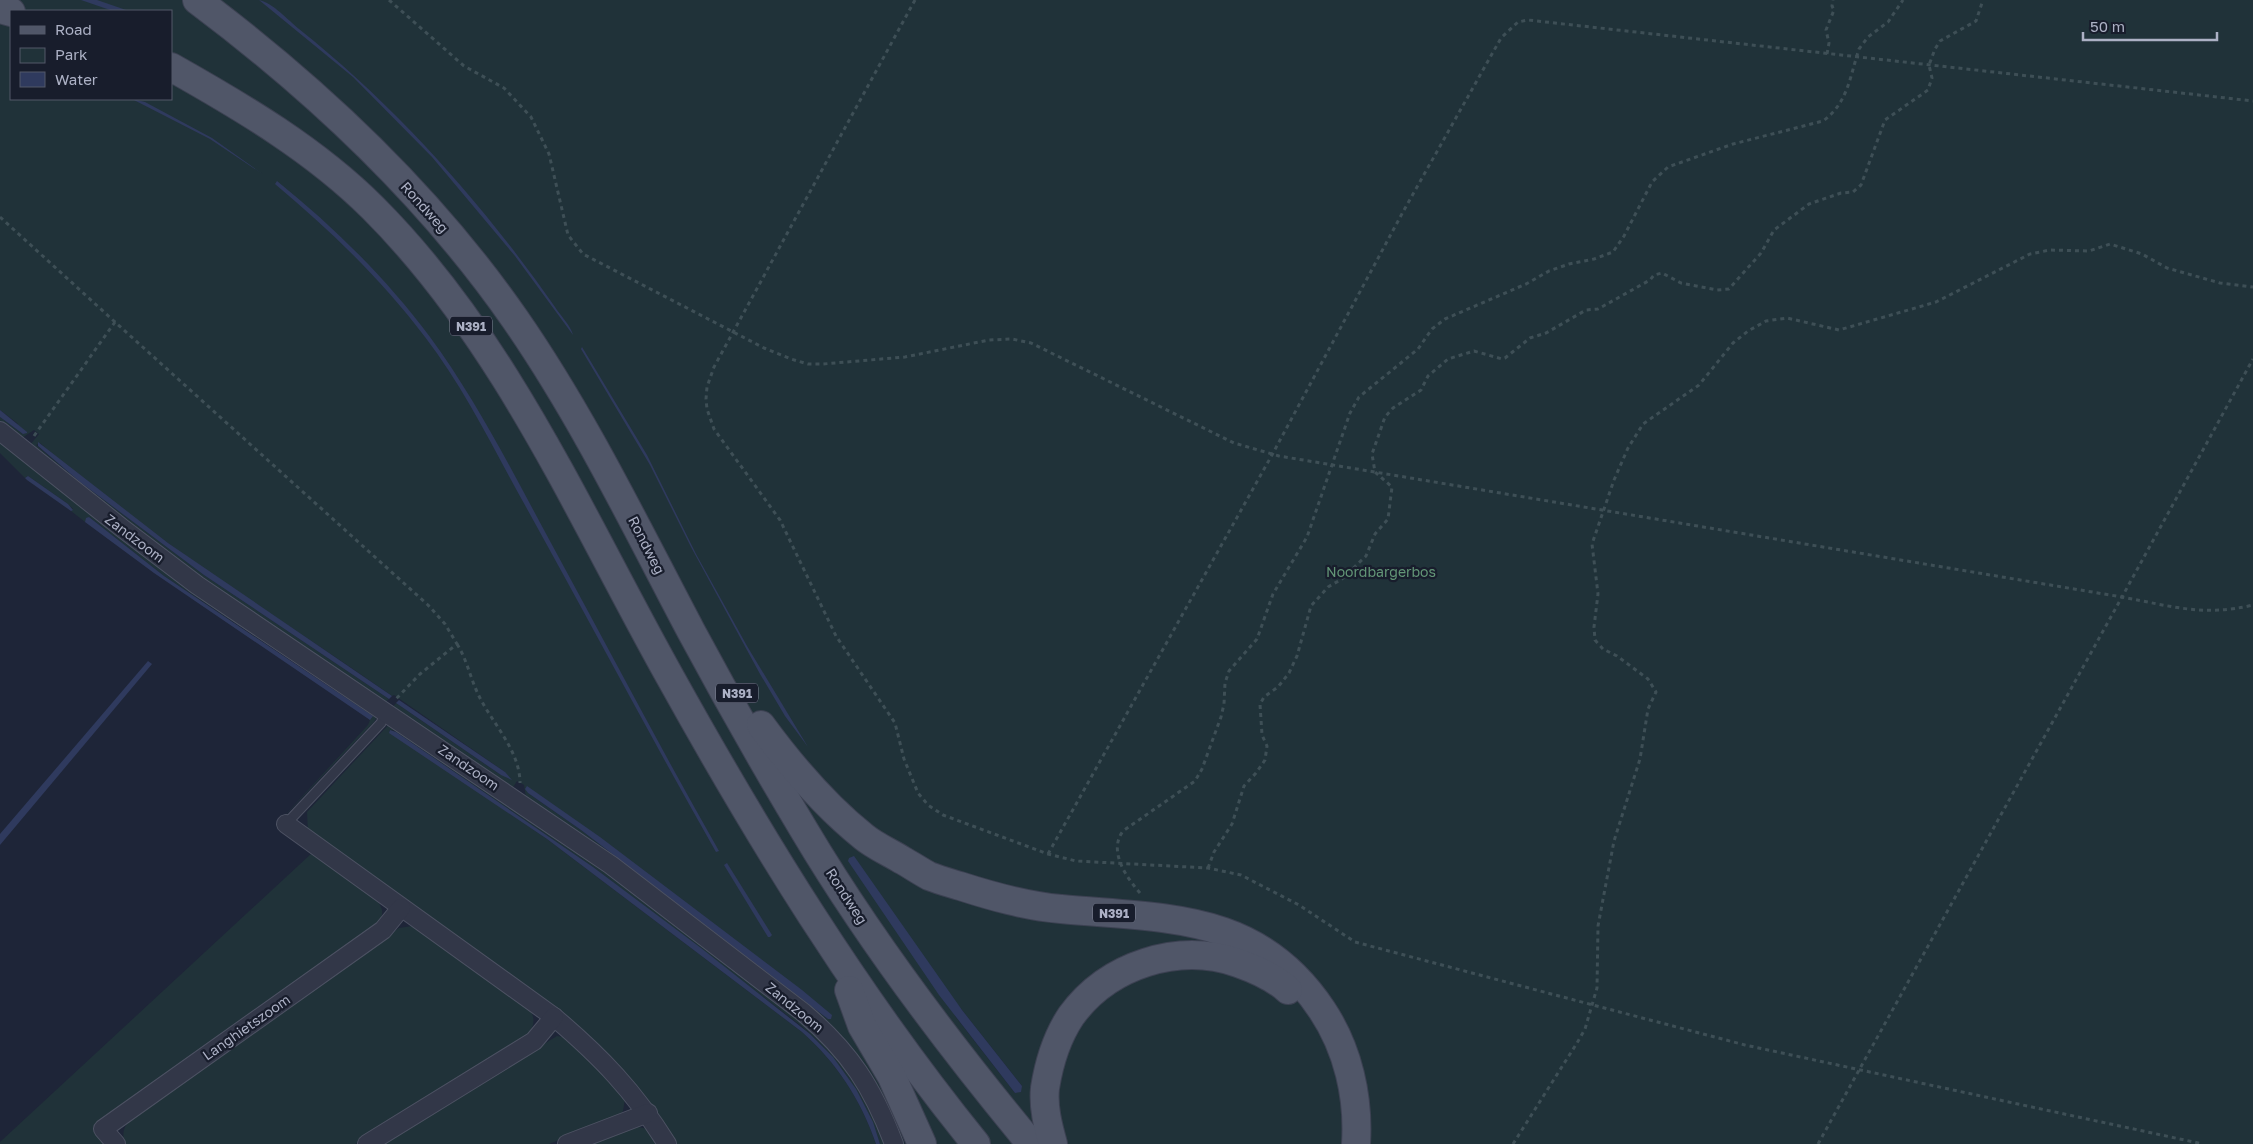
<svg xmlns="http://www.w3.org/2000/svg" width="2253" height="1144" font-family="'Golos Text',sans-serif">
	<rect width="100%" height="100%" fill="#1e2538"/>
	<g fill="#203239" fill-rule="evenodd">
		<path d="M17,0H2253V1144H1059L1041,1120L1018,1144H927L850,1033L886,1096L905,1144H899L861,1067L526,798L524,785L517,781L512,789L391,709L396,703L501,775L505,772L394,695L392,696C274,613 149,539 40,443L36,445L80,482L204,575L389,699L383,704L178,564L30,445L39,434L34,430L22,438L0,425V417L23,434L17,423L0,410V20ZM11,11H171V99H11ZM526,787L831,1018L828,1019L581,830L528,793ZM958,1005L1022,1086L1015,1093L955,1016Z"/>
		<path d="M0,435L374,709L376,719L374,722L275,826L368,725L370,720L342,694L164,576L89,517L85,522L71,511L73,509L68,504L28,476L25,478L0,453Z"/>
		<path d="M392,721L592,857L772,994L850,1068L889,1144H880C865,1097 838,1057 800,1025L593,867L393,730L389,731L547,839L802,1032C837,1063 861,1100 876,1144H674L637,1088L308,833L307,812Z"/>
		<path d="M312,853C328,863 380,893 382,910C383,917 379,923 376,929L93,1129L106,1144H0V1142Z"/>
		<path d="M412,926L421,930L530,1009C539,1026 529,1034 517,1045L355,1144H125C119,1127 130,1119 142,1110L399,928Z"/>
		<path d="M557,1036L570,1038L625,1099L623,1111L619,1116L549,1144H380Z"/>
		<path d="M634,1126L648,1129L660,1144H585Z"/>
	</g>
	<g fill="#2f3a5e">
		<path d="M81,0H97L129,11H113Z"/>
		<path d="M259,0C273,3 288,20 299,29C397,107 483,204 555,307C560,315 571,326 573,335L515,256L432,157L353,77Z"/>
		<path d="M132,99L145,102L212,138L264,175L210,139Z"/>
		<path d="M277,181C334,227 386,278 430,337C480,405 517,481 557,554C611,653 663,753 719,851L716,852C651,738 590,622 526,507C494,450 465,389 425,337C381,279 330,230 275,184Z"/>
		<path d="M582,347L647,455L696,554L747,646L808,747L785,716L760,674L691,547L650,465L581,349Z"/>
		<path d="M0,410L27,432V433L23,434L0,417Z"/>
		<path d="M38,442L168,543L392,696L389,699L204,575L80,482L38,446Z"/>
		<path d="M28,476L68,504L73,510L71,511L27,480L25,478Z"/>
		<path d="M89,517L164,576L373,716L370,720L154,573L85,522L86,518Z"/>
		<path d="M148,661L152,664L0,845V834Z"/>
		<path d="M399,700L505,772L512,780L501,775L396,703Z"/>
		<path d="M390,730L396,732L593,867L701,948L810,1034L833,1057L856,1089L873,1122L880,1144H876C861,1100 837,1063 802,1032L547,839L389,733Z"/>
		<path d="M527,786L600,837L802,990L832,1015L831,1019H828L581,830L528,793L525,789Z"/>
		<path d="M854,856L962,1010L1022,1086L1021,1092L1015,1093L939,995L848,861L849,858Z"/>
		<path d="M727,863L772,935L770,937H768L724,865Z"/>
	</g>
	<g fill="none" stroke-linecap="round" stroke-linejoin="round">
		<defs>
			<path id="lane" d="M286,824L381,723L386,712"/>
			<g id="street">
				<path d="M0,431L122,528L197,585L611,865L804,1013C850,1052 873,1088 894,1144"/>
				<path d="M286,824L554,1017C601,1057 634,1091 667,1144"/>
				<path d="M116,1144L103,1129L383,930L401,908"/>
				<path d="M367,1144L534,1041L554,1017"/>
				<path d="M567,1144L648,1113"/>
			</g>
			<g id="primary">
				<path d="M197,0C317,90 429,195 515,319C583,417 635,525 691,631C727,698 765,765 804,830C870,941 949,1045 1031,1144"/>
				<path d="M0,9L11,12"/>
				<path d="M171,67C242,107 315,150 373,208C505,340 579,514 669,675C760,839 857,997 976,1144"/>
				<path d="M761,725C791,766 824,805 864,837C875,846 889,852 902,860C911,865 920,871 929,876C939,880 950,883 960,886C994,897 1026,906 1061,909C1166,919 1257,912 1322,1010C1348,1049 1359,1097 1356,1144"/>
				<path d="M849,990L862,1026L892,1077L922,1144"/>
				<path d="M1053,1144C1048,1126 1043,1107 1045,1088C1049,1063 1057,1037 1071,1016C1108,965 1178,942 1238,963C1255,969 1274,977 1288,990"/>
			</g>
		</defs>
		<use href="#lane" stroke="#4d5263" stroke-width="11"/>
		<use href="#street" stroke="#4d5263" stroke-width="20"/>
		<use href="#primary" stroke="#3c4152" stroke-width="30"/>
		<g stroke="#3e4f56" stroke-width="3" stroke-dasharray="4 4" stroke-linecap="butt">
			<path d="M389,0L464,66L504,88L531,117L549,154L568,235L583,254L764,348L791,359L808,364H823L905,357L989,340L1012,339L1031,343L1234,443L1279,456L2122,597L2253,359"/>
			<path d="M915,0L714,367L707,387L706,399L707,409L714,429L780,520L836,636L895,723L904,759L918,793L928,805L943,815L1048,854L1076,861L1208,868L1241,875L1299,905L1355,942L1593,1005L1745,1045L2203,1144"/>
			<path d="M1827,54L1829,43L1826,30L1834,10L1832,6L1833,0"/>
			<path d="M0,217L115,322"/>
			<path d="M34,436L115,322L428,605L445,624L457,644L420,674L395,700"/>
			<path d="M457,644C467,660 470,677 478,694C491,722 520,750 520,783"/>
			<path d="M1048,854L1272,455L1404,210L1501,38L1518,22L1528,20L2253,101"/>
			<path d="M1208,868L1214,852L1232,824L1244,786L1256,773L1265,760L1267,746L1262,735L1260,704L1264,697L1278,687L1289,673L1297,656L1311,606L1328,587L1342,579L1366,556L1375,534L1388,519L1392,487L1375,472L1372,454L1385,417L1393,408L1421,390L1428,376L1448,359L1474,351L1502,359L1505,358L1530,338L1546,333L1586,310L1598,309L1650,280L1654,275L1662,273L1681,283L1717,290L1729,289L1761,253L1774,230L1809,204L1841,193L1853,192L1861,185L1885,120L1928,90L1932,78L1929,65L1935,49L1940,41L1976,21L1983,0"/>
			<path d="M1140,893C1126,877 1108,851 1123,831L1195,781L1202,769L1221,717L1224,704L1225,683L1229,671L1257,639L1273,594L1307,537L1350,413L1359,397L1418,349L1432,329L1445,319L1526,284L1549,271L1569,264L1594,259L1613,252L1624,236L1652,182L1668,167L1733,144L1823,121C1848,103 1850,76 1859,49L1868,37L1888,22L1903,0"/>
			<path d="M1513,1144L1577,1043L1585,1029L1597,988L1598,926L1614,841L1640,759L1648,709L1656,692L1648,679L1617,656L1603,649L1595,640L1594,627L1598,594L1592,544L1614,480L1628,448L1643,424L1699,385L1733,343L1748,331L1766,321L1787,318L1839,330L1936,302L2030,254L2050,250L2089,251L2110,244L2142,254L2167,268L2220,283L2253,287"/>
			<path d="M1818,1144L2122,597C2171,606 2203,617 2253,605"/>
		</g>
		<use href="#lane" stroke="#323748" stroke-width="9"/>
		<use href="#street" stroke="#323748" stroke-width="18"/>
		<use href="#primary" stroke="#505668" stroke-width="28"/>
	</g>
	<g text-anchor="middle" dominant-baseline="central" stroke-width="4.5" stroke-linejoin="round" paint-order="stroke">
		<g fill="#181d2c" stroke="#808597" stroke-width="1">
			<rect x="450" y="316.5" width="42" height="19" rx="4"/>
			<rect x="716" y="683.5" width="42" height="19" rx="4"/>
			<rect x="1093" y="903.5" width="42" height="19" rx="4"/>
		</g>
		<g font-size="12" font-weight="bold" fill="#acb1c5">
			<text x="471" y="326">N391</text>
			<text x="737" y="693">N391</text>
			<text x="1114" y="913">N391</text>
		</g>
		<g font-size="14" fill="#acb1c5" stroke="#181d2c">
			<text transform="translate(425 207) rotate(48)">Rondweg</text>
			<text transform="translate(135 538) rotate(37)">Zandzoom</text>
			<text transform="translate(647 545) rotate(63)">Rondweg</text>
			<text transform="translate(469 767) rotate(34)">Zandzoom</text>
			<text transform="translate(847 896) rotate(57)">Rondweg</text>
			<text transform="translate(795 1007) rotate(39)">Zandzoom</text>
			<text transform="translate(246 1027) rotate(-35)">Langhietszoom</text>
		</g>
		<g font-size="14" fill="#639677" stroke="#181d2c">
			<text x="1381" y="571">Noordbargerbos</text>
		</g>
	</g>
	<rect x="10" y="10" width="162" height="90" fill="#181d2c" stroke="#535869"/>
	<rect x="20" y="26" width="25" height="8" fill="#505668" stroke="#535869"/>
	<text x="55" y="35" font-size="15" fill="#acb1c5">Road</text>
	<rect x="20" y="48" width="25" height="15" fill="#203239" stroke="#535869"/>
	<text x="55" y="60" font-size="15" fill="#acb1c5">Park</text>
	<rect x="20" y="72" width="25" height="15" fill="#2f3a5e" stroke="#535869"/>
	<text x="55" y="85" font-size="15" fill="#acb1c5">Water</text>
	<path d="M2083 32v8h134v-8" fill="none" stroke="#acb1c5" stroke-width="2.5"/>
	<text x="2090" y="32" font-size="15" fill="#acb1c5" stroke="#181d2c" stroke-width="4" paint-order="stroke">50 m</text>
</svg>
